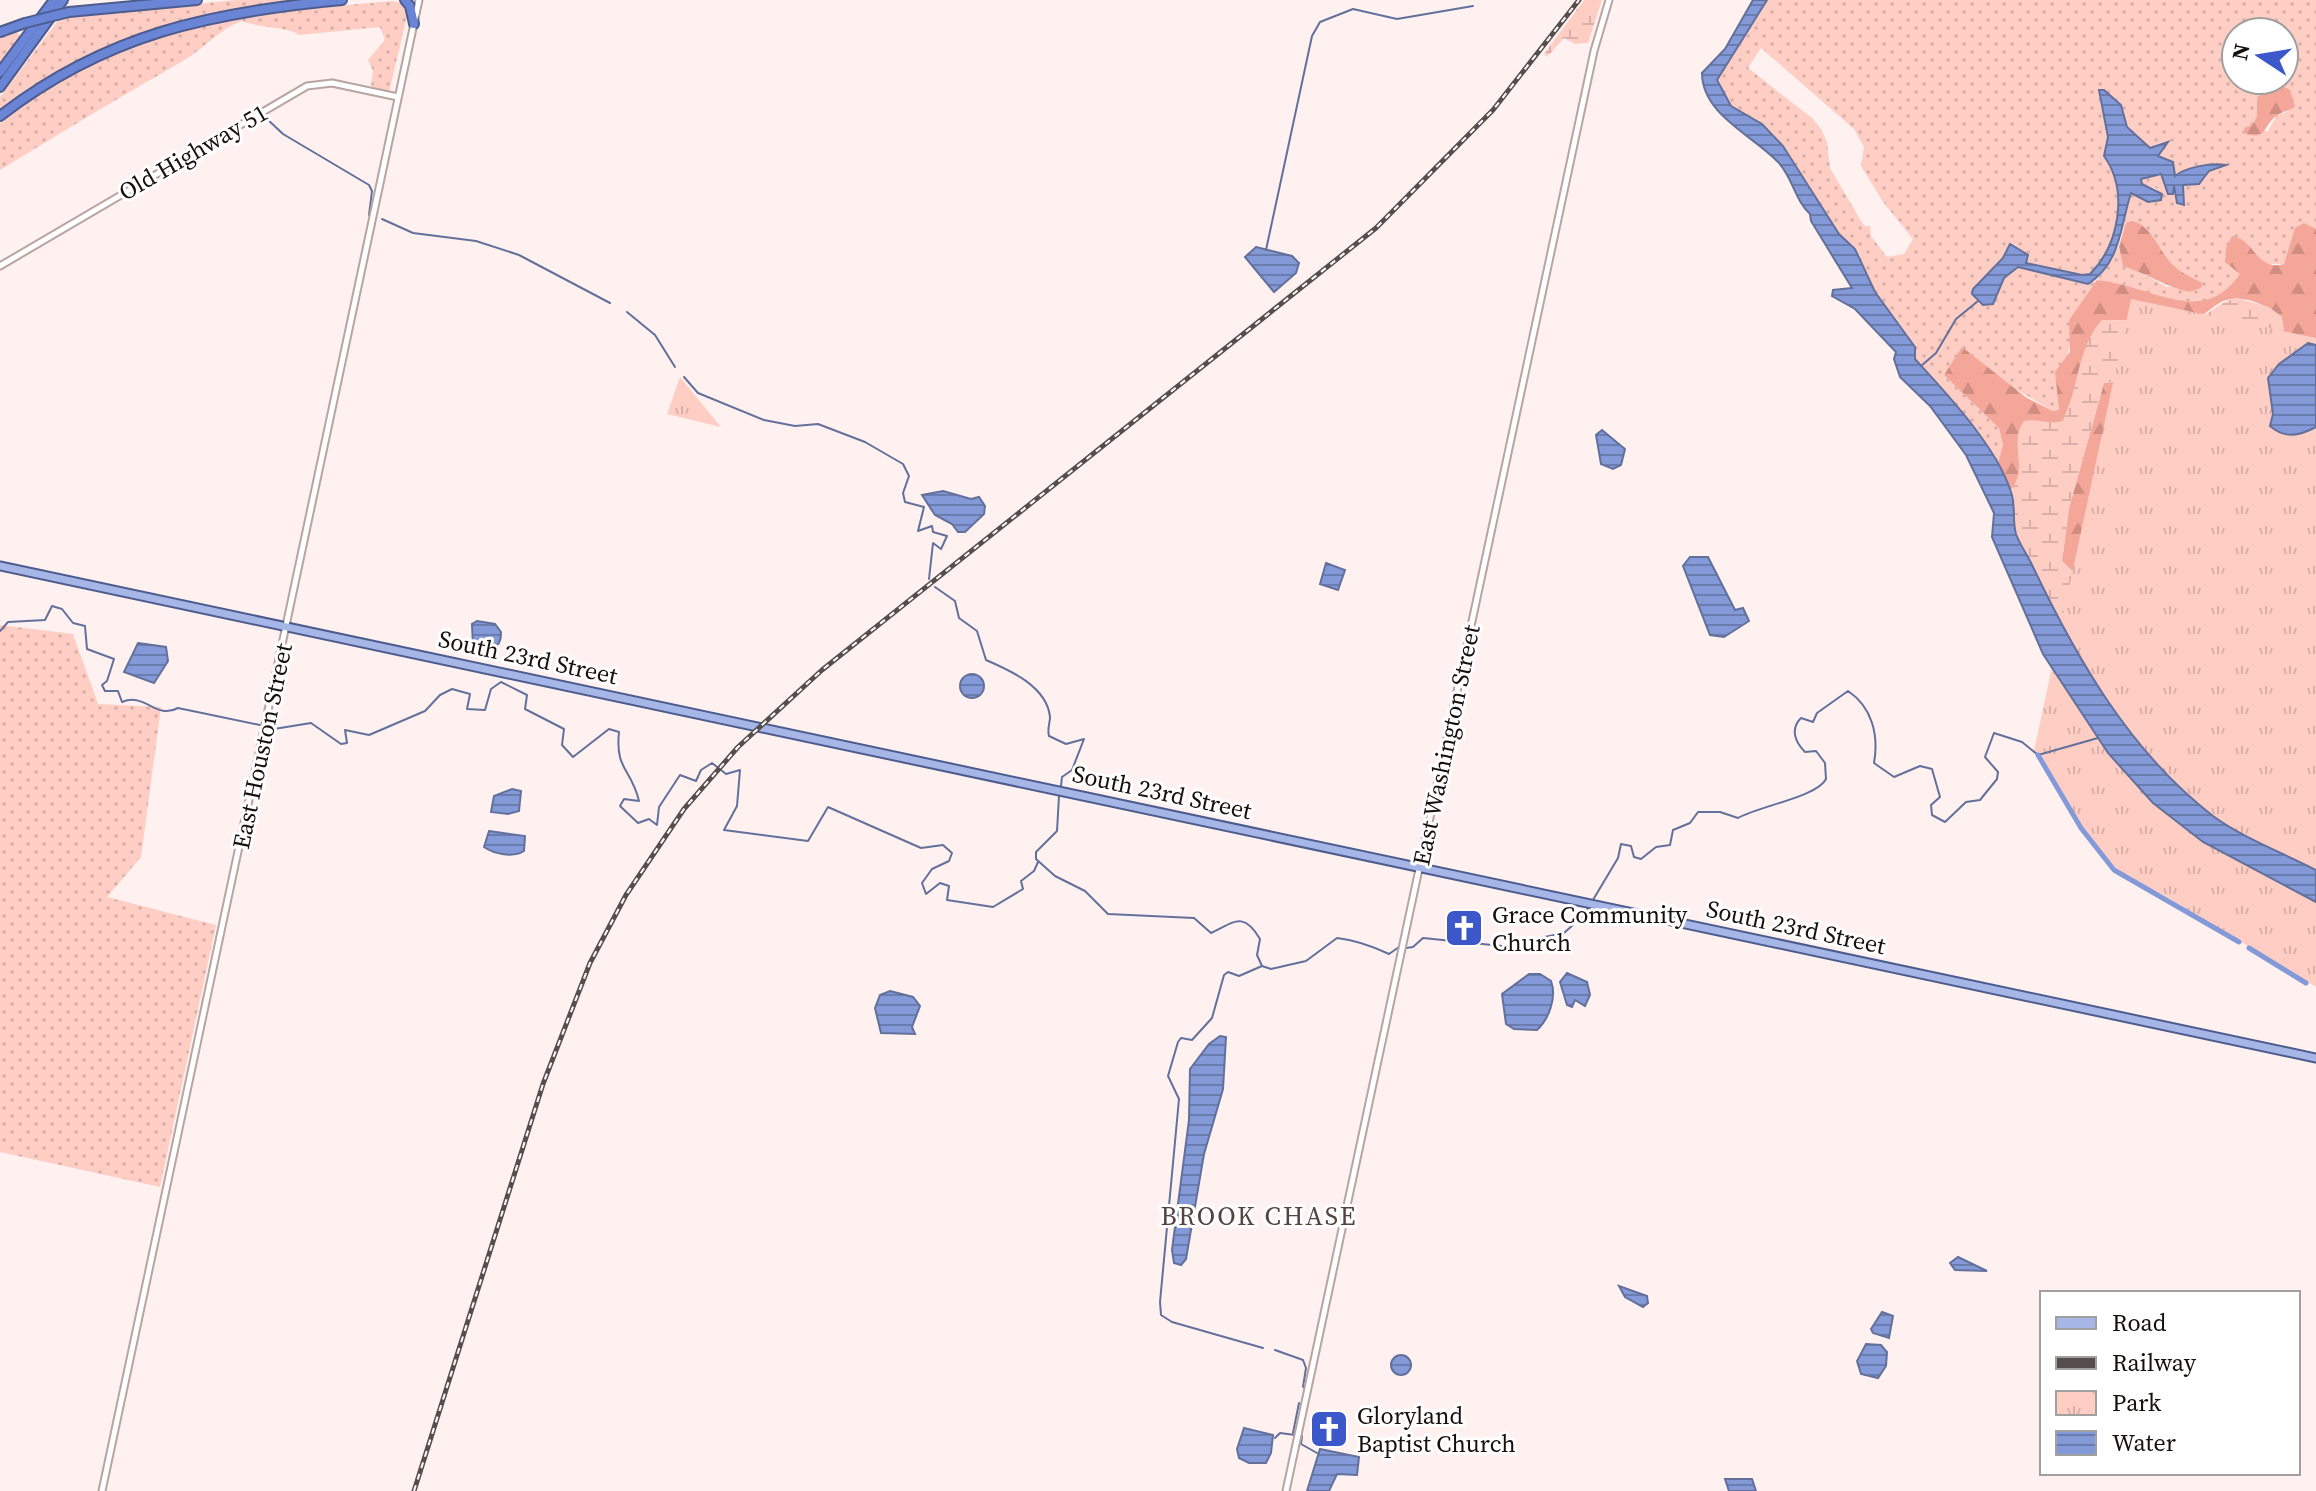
<svg xmlns="http://www.w3.org/2000/svg" width="2316" height="1491" font-family="'Source Serif 4',serif">
	<defs>
		<pattern id="grass-dots" width="8" height="8" patternUnits="userSpaceOnUse" patternTransform="scale(2)"><rect width="8" height="8" fill="#fecec5"/><path d="M2 2h.1M6 6h.1" fill="none" stroke="#d9b0a8" stroke-width="1.8" stroke-linecap="round"/></pattern>
		<pattern id="forest-firs" width="22" height="20" patternUnits="userSpaceOnUse" patternTransform="scale(2)"><rect width="22" height="20" fill="#f4a698"/><path d="M5 1l3.5 6h-7zM16 11l3.5 6h-7z" fill="#d08e82"/></pattern>
		<pattern id="wetland-marsh" width="20" height="14" patternUnits="userSpaceOnUse" patternTransform="scale(2)"><rect width="20" height="14" fill="#fecec5"/><path d="M1 5h8M5 5V1M11 12h8M15 12V8" fill="none" stroke="#d9b0a8"/></pattern>
		<pattern id="park-tufts" width="24" height="20" patternUnits="userSpaceOnUse" patternTransform="scale(2)"><rect width="24" height="20" fill="#fecec5"/><path d="M3 7l-1-3M5 7V3M7 7l1-3M15 17l-1-3M17 17v-4M19 17l1-3" fill="none" stroke="#d9b0a8"/></pattern>
		<pattern id="water-rules" width="6" height="5" patternUnits="userSpaceOnUse" patternTransform="scale(2)"><rect width="6" height="5" fill="#849ad8"/><path d="M0 2.5h6" fill="none" stroke="#6b7cae"/></pattern>
	</defs>
	<rect width="100%" height="100%" fill="#fef1ef"/>
	<g fill="url(#grass-dots)" fill-rule="evenodd">
		<path d="M236,0H302C209,12 152,21 67,66C44,79 19,92 0,109V97L60,18Z"/>
		<path d="M1767,0H2316V229L2288,253L2284,264H2266L2251,250L2224,256L2241,274C2202,330 2152,285 2097,280L2069,320L2071,340L2058,399L2059,410L2053,411L1999,379L1944,375L1999,428L2003,445L1998,463L1947,395L1915,359V347L1875,292L1855,250L1839,234L1762,124L1731,106L1719,84L1717,81ZM2236,32H2284V80H2236ZM1761,48L1854,129L1864,147L1861,166L1883,202L1913,239L1904,254L1887,257L1871,236L1870,226H1864L1830,168L1827,142L1821,129L1812,118L1748,68ZM2285,87L2287,112L2277,115L2268,131L2245,128L2252,125L2257,116V97L2271,88ZM2099,91L2133,135L2150,148L2162,142L2157,156L2167,159L2176,176C2189,170 2208,162 2224,165L2209,171L2199,184L2183,185L2184,205L2177,203L2174,184L2172,189L2164,187L2161,174L2140,179L2142,184L2158,189L2139,198L2131,192L2122,235L2126,223C2150,227 2158,248 2172,266C2179,273 2193,278 2201,283L2199,289L2190,292L2178,286L2167,287C2152,277 2120,269 2119,246L2097,280L2087,284L2018,267L2004,278L1993,304L1976,284L2003,258L2010,244L2015,245L2025,263L2082,275C2112,273 2119,215 2119,192C2118,180 2111,166 2104,156L2108,137Z"/>
		<path d="M392,1L400,3L408,12L389,92L371,86L373,71L368,60L385,40L380,27L299,35C290,27 259,28 242,21C219,29 203,50 181,62C120,97 60,133 0,170V123C129,23 236,15 392,1Z"/>
		<path d="M16,30L20,37L0,63V37Z"/>
		<path d="M0,625L73,634L98,704L161,707L141,857L107,897L216,925L160,1187L0,1152Z"/>
	</g>
	<g fill="url(#forest-firs)">
		<path d="M2285,87L2290,90L2295,107C2290,110 2281,112 2276,116C2263,126 2267,140 2246,134L2244,128L2252,125L2257,116V97L2271,88Z"/>
		<path d="M2132,221C2151,224 2161,255 2174,266C2181,273 2193,278 2202,283L2201,288L2190,292C2166,287 2148,274 2123,266L2119,246L2126,223Z"/>
		<path d="M2304,223L2316,229V655L2084,583L2062,561L2069,508L2104,383L2123,381L2282,317C2266,305 2243,293 2223,301C2212,306 2203,318 2190,320C2160,325 2132,319 2102,320L2063,421L2048,425L2018,448L2021,477L2011,490L1998,463L2003,445L1999,428L1944,375L1962,347L2027,398L2053,411L2059,410L2055,372L2070,352L2069,320L2097,280C2152,285 2202,329 2240,274L2225,262L2226,248L2232,236C2255,239 2256,272 2284,264L2295,228Z"/>
	</g>
	<g fill="url(#wetland-marsh)">
		<path d="M1584,0H1602L1588,43L1575,44L1564,38L1547,57L1544,54Z"/>
		<path d="M2237,298L2269,307L2282,317L2284,330L2259,341L2123,381L2104,383L2069,508L2062,561L2084,583L2086,671L2053,614L2015,532L2011,490C2029,466 2008,443 2024,421C2038,418 2048,425 2063,421C2079,389 2077,347 2102,320C2132,319 2162,325 2192,320C2208,317 2219,301 2237,298Z"/>
	</g>
	<g fill="url(#park-tufts)">
		<path d="M2131,299L2316,338V987L2160,893C2103,879 2064,799 2034,751Z"/>
		<path d="M680,377L721,427L667,414Z"/>
	</g>
	<g fill="url(#water-rules)" stroke="#63709b" stroke-width="2">
		<path d="M1753,0H1767L1717,80L1731,106L1762,124L1783,146L1839,234L1855,249L1875,292L1915,347V359C1947,394 1997,447 2011,492C2016,506 2012,521 2016,534C2020,545 2028,556 2033,567C2077,659 2130,752 2213,816C2243,838 2283,853 2316,870V902L2203,842L2153,803L2108,753L2043,654L1992,537L1994,513L1966,455L1930,406L1900,377L1894,359L1896,352L1855,309L1832,296L1833,290L1852,288L1811,221L1810,214C1794,199 1792,175 1777,161C1752,135 1702,114 1702,73L1725,49Z"/>
		<path d="M2099,90H2104L2121,105L2127,127L2150,148L2168,142L2158,156L2173,162L2175,176C2184,168 2211,162 2226,165L2209,171L2199,184L2183,185L2184,205L2177,203L2174,186L2173,194H2168L2161,174L2141,179L2142,184L2162,194L2161,200L2148,202L2131,193C2120,227 2121,263 2088,284L2018,267L2004,278L1993,304L1983,305L1972,294L1973,289L2003,258L2010,244L2028,255L2026,263L2082,275L2090,274C2119,245 2129,191 2104,156L2108,137Z"/>
		<path d="M1256,247L1292,256L1299,263L1296,273L1274,292L1245,257Z"/>
		<path d="M2308,343L2316,345V427C2299,436 2285,439 2270,426L2273,414L2268,378L2279,364Z"/>
		<path d="M1602,430L1625,449L1621,465L1613,469L1601,464L1596,435Z"/>
		<path d="M943,491L971,499L979,497L985,506L984,514L965,532H958L952,524L935,515L922,495Z"/>
		<path d="M1690,557H1708L1735,610L1743,608L1749,621L1724,637L1710,635L1683,566Z"/>
		<path d="M1326,563L1345,570L1338,590L1320,584Z"/>
		<path d="M477,621L495,624L501,632C502,649 486,655 473,646L472,624Z"/>
		<path d="M138,643L166,647L168,661L154,683L124,672Z"/>
		<circle cx="972" cy="686" r="12"/>
		<path d="M512,789L521,791L519,811L508,814L491,812L494,796Z"/>
		<path d="M489,831L525,836L524,851C513,858 494,854 484,847Z"/>
		<path d="M1567,973L1587,982L1590,995L1585,1006L1575,1000L1572,1007L1567,1005L1560,982Z"/>
		<path d="M1529,974H1540L1551,981C1557,997 1549,1019 1537,1030L1514,1029L1506,1024L1502,994Z"/>
		<path d="M890,991L913,997L920,1006L912,1027L915,1034L881,1033L875,1008L880,995Z"/>
		<path d="M1220,1036L1226,1037L1223,1089L1204,1154L1186,1259L1181,1265L1174,1263L1172,1250L1189,1120L1190,1069L1209,1044Z"/>
		<path d="M1958,1257L1987,1271L1955,1270L1950,1263Z"/>
		<path d="M1619,1286L1647,1296L1648,1303L1643,1307L1625,1297Z"/>
		<path d="M1882,1312L1893,1316L1889,1338L1873,1333L1871,1329Z"/>
		<path d="M1866,1344L1881,1345L1887,1352L1886,1366L1878,1378L1861,1374L1857,1361Z"/>
		<circle cx="1401" cy="1365" r="10"/>
		<path d="M1244,1428L1273,1435L1271,1453L1266,1463H1249L1239,1458L1237,1449Z"/>
		<path d="M1320,1449L1359,1457L1357,1475L1337,1474L1329,1491H1307Z"/>
		<path d="M1725,1479H1752L1756,1491H1729Z"/>
	</g>
	<g fill="none" stroke-linecap="round" stroke-linejoin="round">
		<g stroke="#63709b" stroke-width="2">
			<path d="M266,118L283,134L369,185L372,191L369,215"/>
			<path d="M382,219L413,233L476,241L519,255L610,303"/>
			<path d="M1266,250L1312,36L1320,22L1353,9L1397,19L1473,6"/>
			<path d="M627,312L655,335L675,367"/>
			<path d="M1921,366L1936,353L1956,319L1978,301"/>
			<path d="M684,377L698,393L764,420L795,426L818,424L865,442L903,464L909,476L903,493L905,502L924,507L918,531L932,526L933,532L947,536L941,549L933,543L929,579"/>
			<path d="M935,587L955,601L959,618L977,631L986,660C1009,670 1047,686 1050,717C1050,724 1047,728 1049,736L1066,744L1084,739L1072,770L1062,777L1061,786"/>
			<path d="M0,631L8,622L45,620L52,606L62,609L73,623L85,626L87,649L114,659L107,681L102,685L105,691H118L122,702C145,692 156,720 178,708L260,725"/>
			<path d="M274,729L311,723L341,744L347,743L345,730L369,735L425,711L440,695L452,689L470,694L467,709L485,710L491,689L501,682L527,695L525,709L564,729L562,745L573,757L609,729L619,732C615,770 631,768 639,801L624,799L620,806L638,823L649,819L657,825L659,807L680,775L696,781L701,770L712,763L726,774L740,770L737,806L724,830L808,841L828,807L921,848L943,845L952,853L949,861L932,869L922,883L926,894L940,883L949,886L947,900L993,907L1023,889L1021,881L1034,871L1038,862"/>
			<path d="M1059,796L1057,831L1036,852V859L1055,876L1085,891L1108,914L1194,918L1211,933C1233,923 1243,910 1260,939L1257,955L1262,966L1271,969L1306,961L1337,938C1355,940 1372,946 1389,954L1399,947"/>
			<path d="M1406,948L1413,947L1423,938L1502,946L1564,933L1584,915L1618,858L1621,844L1631,846L1634,857L1641,859L1656,847L1670,845L1673,830L1690,823L1698,812H1720L1738,818C1759,806 1817,797 1826,779L1825,763L1816,751L1805,752C1795,742 1790,729 1801,718L1813,722L1817,713L1848,691C1872,707 1879,735 1874,763L1894,777L1920,766L1932,769L1940,797L1931,805L1932,815L1945,822L1966,802L1980,800L1997,779L1998,772L1985,757L1994,733L2022,742L2038,755L2098,738"/>
			<path d="M1262,966L1239,976L1228,972L1224,975L1212,1018L1192,1040L1181,1038L1178,1042L1168,1076L1179,1099L1160,1302L1161,1315L1172,1322L1263,1348"/>
			<path d="M1275,1350L1303,1360L1306,1368L1303,1387"/>
			<path d="M1293,1433L1299,1403"/>
			<path d="M1302,1436L1301,1444L1317,1453"/>
			<path d="M1275,1438L1280,1433L1295,1435"/>
		</g>
		<g stroke="#849ad8" stroke-width="5">
			<path d="M2038,755L2081,828L2114,870L2239,942"/>
			<path d="M2249,948L2306,983"/>
		</g>
		<defs>
			<g id="minor">
				<path d="M0,266L307,86L332,83L398,97"/>
				<path d="M102,1491L419,0"/>
				<path d="M1286,1491L1594,51L1609,0"/>
			</g>
			<path id="major" d="M0,566L2316,1058"/>
			<g id="highway">
				<path d="M405,0L410,6L414,24"/>
				<path d="M69,12L197,0"/>
				<path d="M0,32L25,23"/>
				<path d="M0,72L54,0"/>
				<path d="M0,87L63,0"/>
				<path d="M0,116C106,34 211,12 342,0"/>
			</g>
		</defs>
		<use href="#minor" stroke="#b8a4a0" stroke-width="9"/>
		<use href="#major" stroke="#4d5c8f" stroke-width="11"/>
		<use href="#highway" stroke="#4d5c8f" stroke-width="12"/>
		<use href="#minor" stroke="#fff" stroke-width="5"/>
		<use href="#major" stroke="#a6b6e6" stroke-width="7"/>
		<use href="#highway" stroke="#6a85d5" stroke-width="8"/>
		<defs>
			<path id="rail" d="M414,1491L543,1084L590,963L626,895L684,809L738,747L822,670L1376,228L1493,110L1579,0"/>
		</defs>
		<use href="#rail" stroke="#564e4c" stroke-width="5"/>
		<use href="#rail" stroke="#fff" stroke-width="2" stroke-dasharray="6" stroke-linecap="butt"/>
		<defs>
			<path id="highway-bridge" d="M25,23L69,12"/>
		</defs>
		<use href="#highway-bridge" stroke="#4d5c8f" stroke-width="12" stroke-linecap="butt"/>
		<use href="#highway-bridge" stroke="#6a85d5" stroke-width="8"/>
	</g>
	<defs>
		<symbol id="church-square" viewBox="-11 -11 22 22"><rect x="-9" y="-9" width="18" height="18" rx="4" fill="#3c57ca" stroke="#fff"/><path d="M-1.2-6h2.4v3.5h3.3v2.4h-3.3V6h-2.4V-.1h-3.3v-2.4h3.3Z" fill="#fff"/></symbol>
	</defs>
	<g fill-rule="evenodd">
		<use href="#church-square" x="1442" y="906" width="44" height="44"/>
		<use href="#church-square" x="1307" y="1407" width="44" height="44"/>
	</g>
	<g text-anchor="middle" dominant-baseline="central" stroke-width="6" stroke-linejoin="round" paint-order="stroke">
		<g font-size="24" fill="#160f0e" stroke="#fff">
			<text transform="translate(193 152) rotate(-30)">Old Highway 51</text>
			<text transform="translate(528 657) rotate(12)">South 23rd Street</text>
			<text transform="translate(1446 745) rotate(-78)">East Washington Street</text>
			<text transform="translate(262 746) rotate(-78)">East Houston Street</text>
			<text transform="translate(1162 792) rotate(12)">South 23rd Street</text>
			<text transform="translate(1796 927) rotate(12)">South 23rd Street</text>
		</g>
		<g font-size="24" fill="#160f0e" stroke="#fff" text-anchor="start">
			<text x="1492" y="914">Grace Community<tspan x="1492" dy="28">Church</tspan></text>
			<text x="1357" y="1415">Gloryland<tspan x="1357" dy="28">Baptist Church</tspan></text>
		</g>
		<g font-size="26" letter-spacing="2" fill="#544340" stroke="#fff">
			<text x="1259" y="1216">BROOK CHASE</text>
		</g>
	</g>
	<rect x="2040" y="1291" width="260" height="184" fill="#ffffff" stroke="#a29f9f" stroke-width="2"/>
	<rect x="2056" y="1317" width="40" height="12" fill="#a6b6e6" stroke="#a29f9f" stroke-width="2"/>
	<text x="2112" y="1331" font-size="24" fill="#160f0e">Road</text>
	<rect x="2056" y="1357" width="40" height="12" fill="#564e4c" stroke="#a29f9f" stroke-width="2"/>
	<text x="2112" y="1371" font-size="24" fill="#160f0e">Railway</text>
	<rect x="2056" y="1391" width="40" height="24" fill="url(#park-tufts)" stroke="#a29f9f" stroke-width="2"/>
	<text x="2112" y="1411" font-size="24" fill="#160f0e">Park</text>
	<rect x="2056" y="1431" width="40" height="24" fill="url(#water-rules)" stroke="#a29f9f" stroke-width="2"/>
	<text x="2112" y="1451" font-size="24" fill="#160f0e">Water</text>
	<g transform="translate(2260 56) rotate(282)"><circle r="38" fill="#ffffff" stroke="#a29f9f" stroke-width="2"/>
	<path d="M0-6L14 30L0 20L-14 30Z" fill="#3c57ca"/>
	<text y="-12" font-size="22" font-weight="bold" text-anchor="middle" fill="#160f0e">N</text>
	</g>
</svg>
